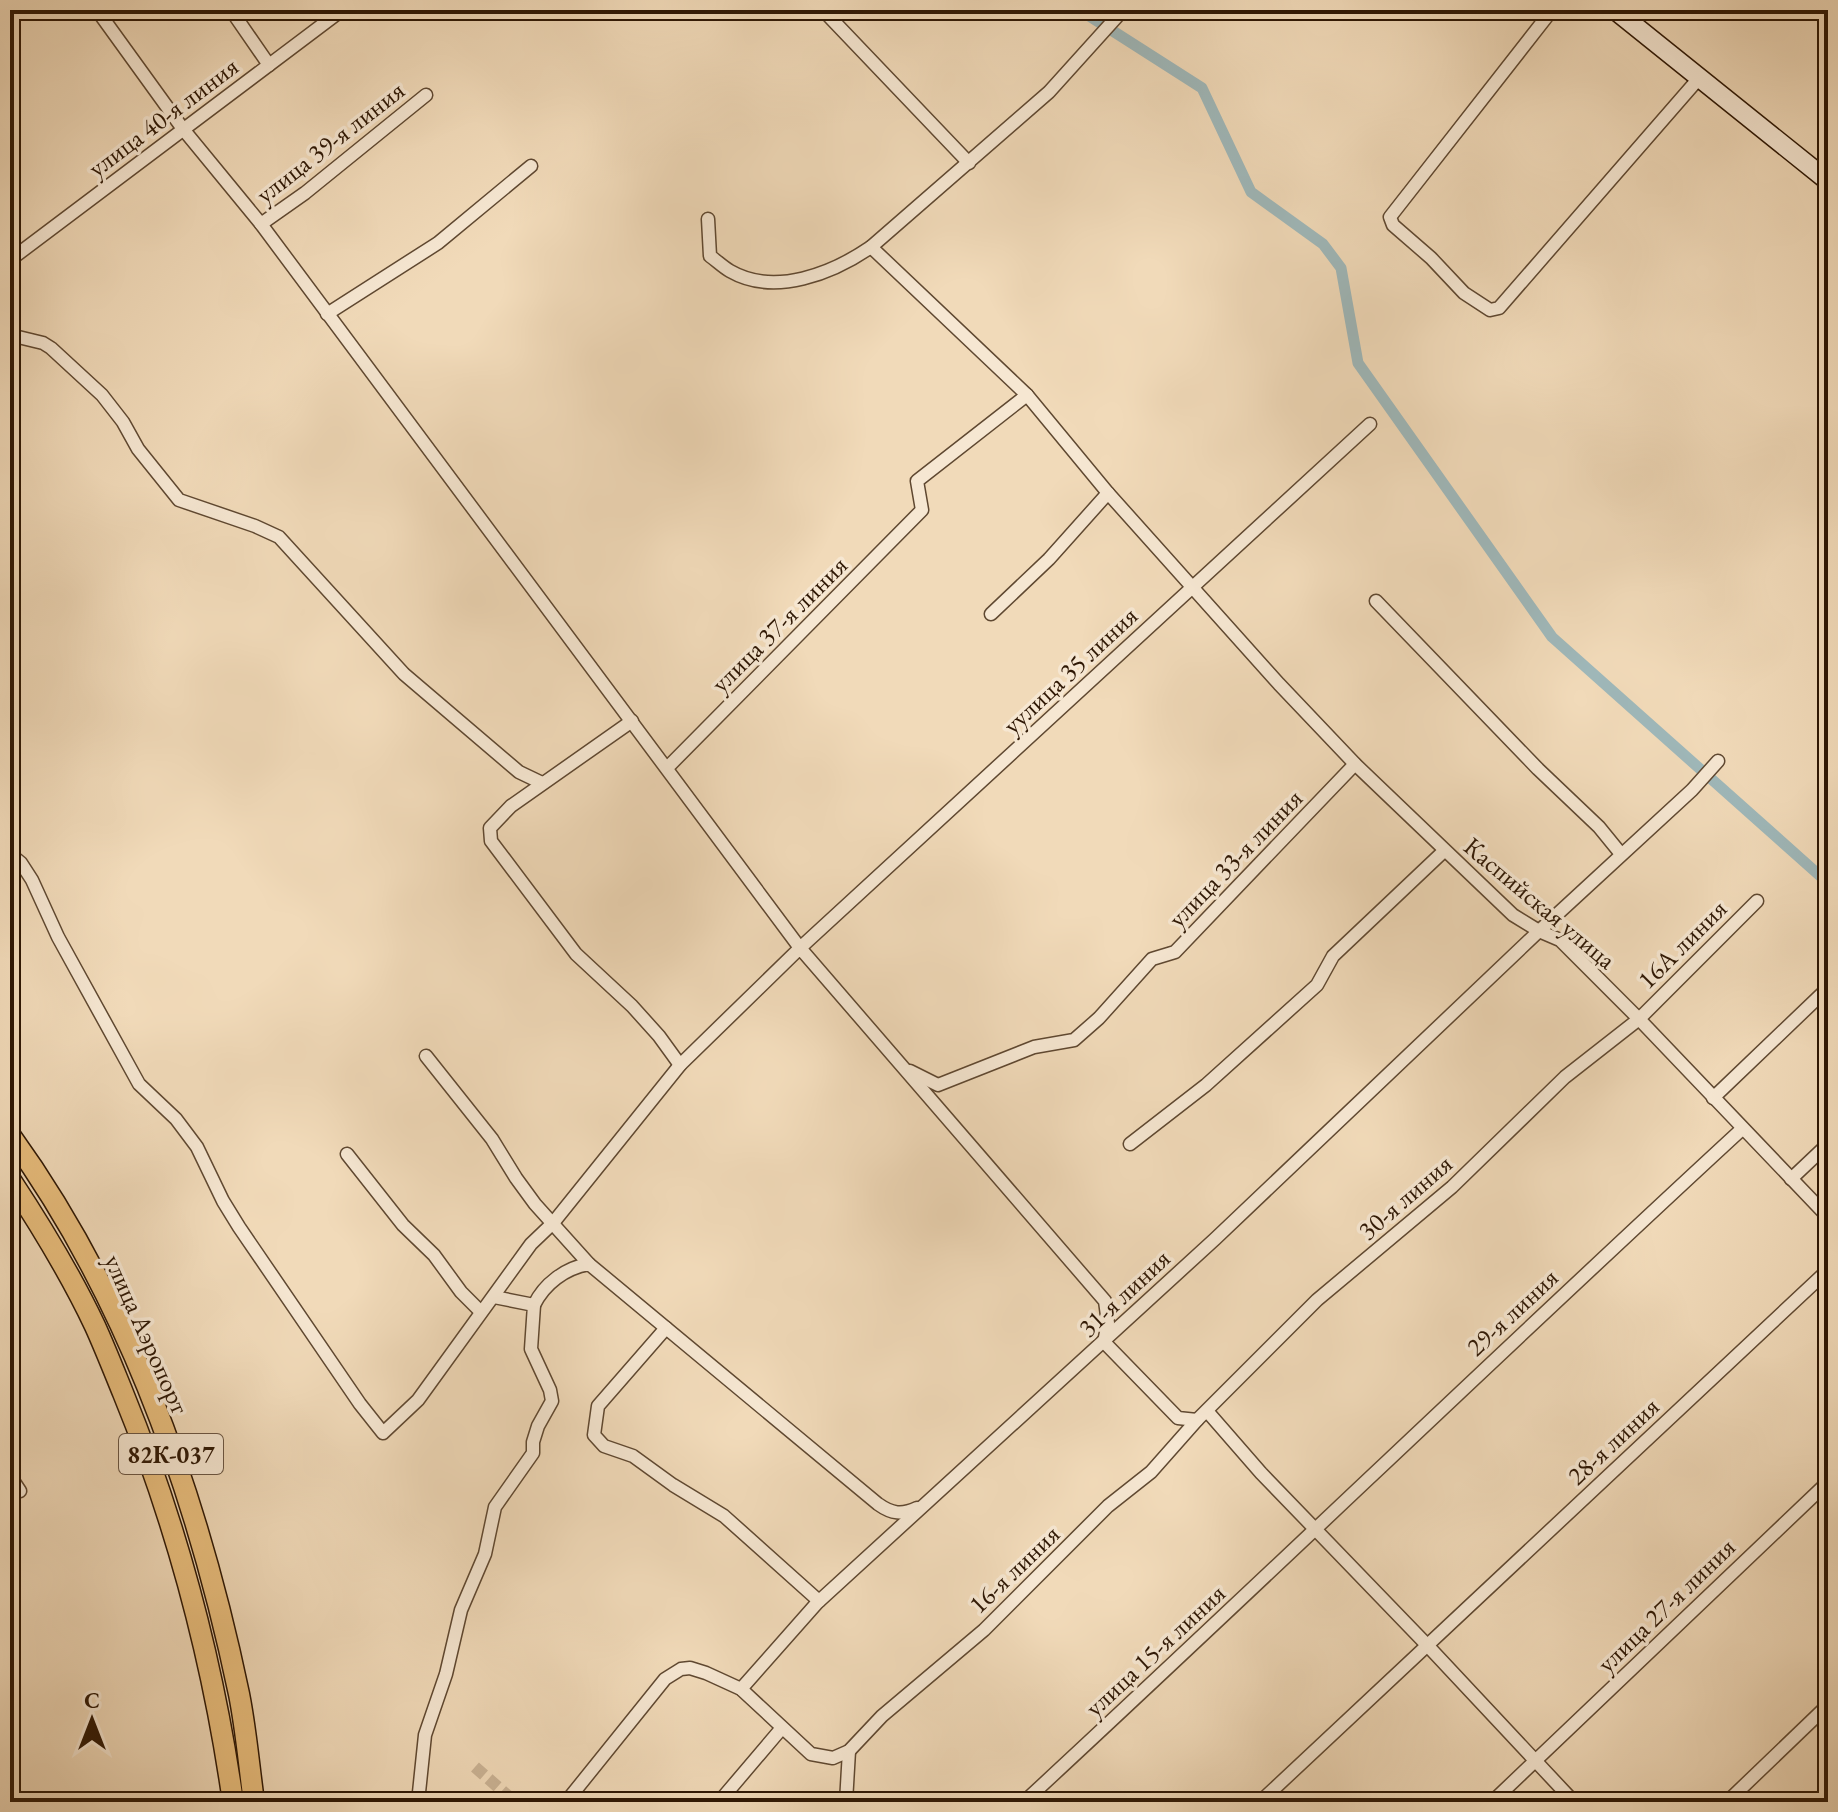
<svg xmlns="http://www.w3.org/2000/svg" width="1838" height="1812" font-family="'EB Garamond',serif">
	<rect width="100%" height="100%" fill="#f1dab9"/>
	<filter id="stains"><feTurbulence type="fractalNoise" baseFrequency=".0025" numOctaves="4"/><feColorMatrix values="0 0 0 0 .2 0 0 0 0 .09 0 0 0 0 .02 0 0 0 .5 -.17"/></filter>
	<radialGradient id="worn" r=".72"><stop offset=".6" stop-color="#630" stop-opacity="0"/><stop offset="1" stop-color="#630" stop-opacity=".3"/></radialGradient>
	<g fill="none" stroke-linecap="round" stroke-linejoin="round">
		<path stroke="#9fb8ba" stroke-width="11" d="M1080,10L1202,88L1251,192L1323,244L1341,268L1358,363L1552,637L1828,883"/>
		<path stroke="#cab395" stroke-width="12" stroke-dasharray="12 6" stroke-linecap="butt" d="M475,1767L515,1802"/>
		<defs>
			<g id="minor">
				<path d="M97,10L183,129L261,224L800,948L1370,424"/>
				<path d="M231,10L269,65"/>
				<path d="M823,10L969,163"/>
				<path d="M1123,10L1049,92L871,247L1027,395L1108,493L1279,684L1355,764L1513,915L1539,931L1560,940L1639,1019L1828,1217"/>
				<path d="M1552,10L1390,217L1393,225L1431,258L1464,293L1490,310L1499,308L1700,77"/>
				<path d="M708,219L710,256C717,261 723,267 730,271C775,297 833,273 871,247"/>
				<path d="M261,224L305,193L426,95"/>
				<path d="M10,260L342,10"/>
				<path d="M327,314L438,243L531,166"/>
				<path d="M10,335L43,343L51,348L102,395L123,422L138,449L179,500L255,526L279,537L404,674L519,772L542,783"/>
				<path d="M1376,601L1538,769L1599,827L1621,854"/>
				<path d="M991,614L1049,559L1108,493"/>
				<path d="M632,721L511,806L490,828L491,841L576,954L632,1006L659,1036L680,1065"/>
				<path d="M667,768L922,510L917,481L1027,395"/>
				<path d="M10,854L21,863L32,880L58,937L139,1084L176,1119L197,1147L223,1201L239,1227L360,1404L383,1433L418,1400L531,1244L553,1223L680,1065L800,948L1105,1301L1108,1323L1104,1342L1178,1418L1197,1420"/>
				<path d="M426,1056L492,1139L516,1178L535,1204L589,1264"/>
				<path d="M910,1071L938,1085L1034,1047L1074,1040L1099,1018L1152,959L1175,952L1355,764"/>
				<path d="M1713,1098L1828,988"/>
				<path d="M1130,1144L1206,1085L1317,985L1333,956L1444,851"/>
				<path d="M347,1154L403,1225L434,1255L461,1292L481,1312"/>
				<path d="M1791,1179L1828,1144"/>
				<path d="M534,1305C544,1284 565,1268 589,1264L878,1504C892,1514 902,1515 917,1508"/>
				<path d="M666,1328L598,1406L594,1435L604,1446L633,1456L673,1485L724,1516L819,1601"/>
				<path d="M1207,1411L1261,1473L1427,1645L1574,1802"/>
				<path d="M10,1476L20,1491"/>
				<path d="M741,1689L817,1603L1215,1239L1539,931L1692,790L1718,761"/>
				<path d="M418,1802L425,1735L446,1674L461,1610L485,1554L495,1507L533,1453V1442L538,1426L552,1401L550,1390L531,1349L534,1305L494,1297"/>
				<path d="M566,1802L665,1679L681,1669L690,1668L706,1673L741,1689L811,1754L833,1758L849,1751L882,1716L984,1630L1108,1506L1151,1472L1197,1420L1317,1300L1452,1187L1565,1077L1639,1019L1757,901"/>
				<path d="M719,1802L781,1729"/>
				<path d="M846,1802L849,1751"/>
				<path d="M1024,1802C1265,1579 1501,1351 1742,1129"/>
				<path d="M1260,1802L1828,1270"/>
				<path d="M1492,1802L1828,1482"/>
				<path d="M1727,1802L1828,1705"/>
			</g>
			<path id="secondary" d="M1615,10L1828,181"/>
			<g id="primary">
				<path d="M10,1135C128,1298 198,1498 239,1694C246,1729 249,1766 254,1802"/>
				<path d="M10,1179C41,1226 71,1275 95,1326C105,1348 114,1371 123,1393C177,1525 213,1661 233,1802"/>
			</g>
		</defs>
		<use href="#minor" stroke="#5f4831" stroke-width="15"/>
		<use href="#secondary" stroke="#2e1704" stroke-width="21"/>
		<use href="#primary" stroke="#2e1704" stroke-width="23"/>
		<use href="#minor" stroke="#f6e7d2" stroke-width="12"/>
		<use href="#secondary" stroke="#f6e7d2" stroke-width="18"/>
		<use href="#primary" stroke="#e8bd7c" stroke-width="20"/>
	</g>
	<g text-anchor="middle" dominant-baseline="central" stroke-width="7" stroke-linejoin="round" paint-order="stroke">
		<rect fill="#f6e7d2" stroke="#6a5542" stroke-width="2" x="119" y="1434" width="104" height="40" rx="6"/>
		<g font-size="24" font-weight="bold" fill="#2e1704">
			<text x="171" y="1454">82К-037</text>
		</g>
		<g font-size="26" fill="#2e1704" stroke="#f6e7d2">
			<text transform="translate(163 117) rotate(-37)">улица 40-я линия</text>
			<text transform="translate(330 142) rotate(-38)">улица 39-я линия</text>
			<text transform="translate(779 624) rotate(-45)">улица 37-я линия</text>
			<text transform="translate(1070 670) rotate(-43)">уулица 35 линия</text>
			<text transform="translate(1235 858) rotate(-46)">улица 33-я линия</text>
			<text transform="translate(1540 903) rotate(40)">Каспийская улица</text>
			<text transform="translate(1682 944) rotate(-45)">16А линия</text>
			<text transform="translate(1405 1197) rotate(-41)">30-я линия</text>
			<text transform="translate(1124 1293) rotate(-43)">31-я линия</text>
			<text transform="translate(1512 1312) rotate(-43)">29-я линия</text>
			<text transform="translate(147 1334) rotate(66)">улица Аэропорт</text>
			<text transform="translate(1613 1441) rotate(-43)">28-я линия</text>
			<text transform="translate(1014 1569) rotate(-44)">16-я линия</text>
			<text transform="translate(1666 1605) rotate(-44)">улица 27-я линия</text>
			<text transform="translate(1155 1650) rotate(-43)">улица 15-я линия</text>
		</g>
	</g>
	<rect width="1838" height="1812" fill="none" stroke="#f1dab9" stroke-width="40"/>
	<rect x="12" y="12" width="1814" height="1788" fill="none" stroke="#2e1704" stroke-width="4"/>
	<rect x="20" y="20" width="1798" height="1772" fill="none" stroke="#2e1704" stroke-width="2"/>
	<g transform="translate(92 1720)" stroke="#f6e7d2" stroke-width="6" paint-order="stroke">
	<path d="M0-6L14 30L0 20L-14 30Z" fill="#2e1704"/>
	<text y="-12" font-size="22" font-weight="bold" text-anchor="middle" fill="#2e1704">С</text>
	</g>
	<rect width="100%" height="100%" filter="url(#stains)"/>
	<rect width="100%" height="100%" fill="url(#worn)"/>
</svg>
